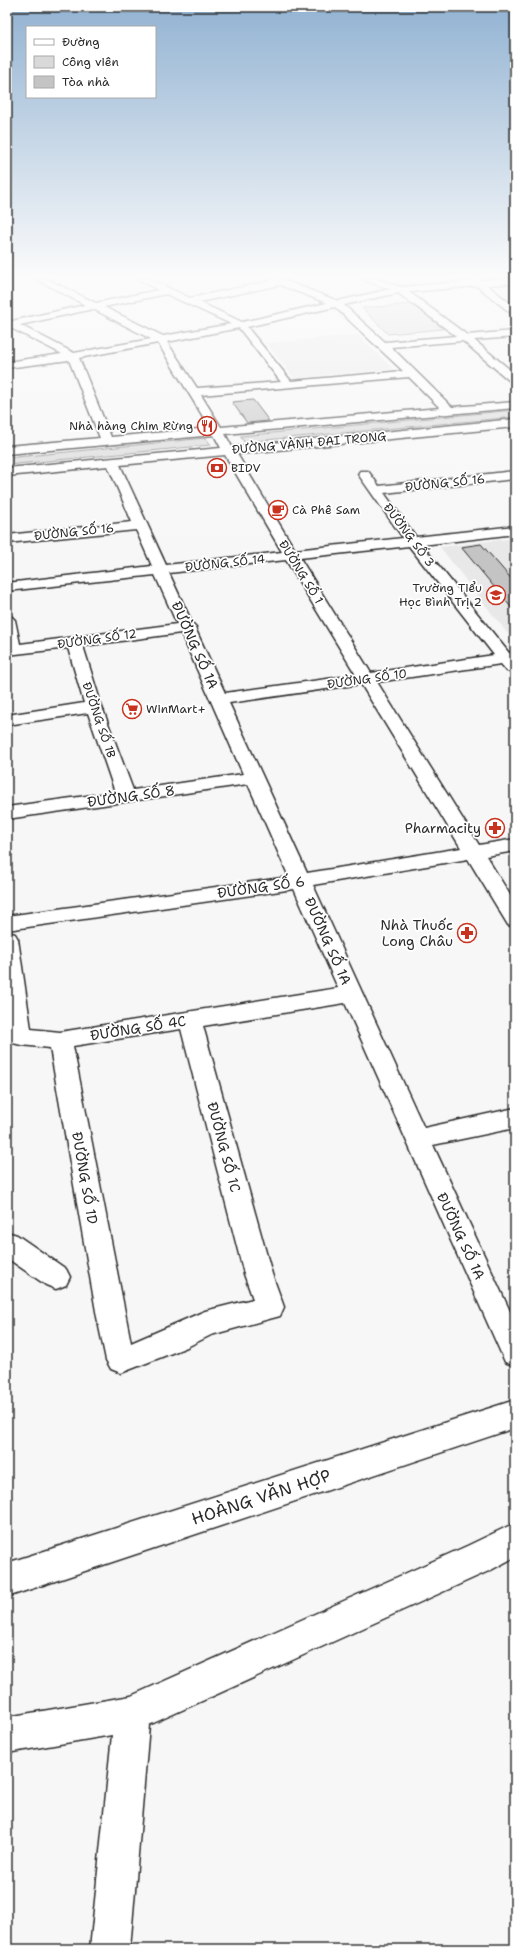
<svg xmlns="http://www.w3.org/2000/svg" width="522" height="1956" font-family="'Shantell Sans',sans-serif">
	<rect width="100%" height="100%" fill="#f7f7f7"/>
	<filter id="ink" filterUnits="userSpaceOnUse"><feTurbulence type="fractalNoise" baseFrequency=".025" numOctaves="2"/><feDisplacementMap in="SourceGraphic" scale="8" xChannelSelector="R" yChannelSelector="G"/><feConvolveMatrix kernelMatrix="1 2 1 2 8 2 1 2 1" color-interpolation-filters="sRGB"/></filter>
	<g filter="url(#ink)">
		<g fill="#e8e8e8">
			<path d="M358,335L393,369L294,378L266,343Z"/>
			<path d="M515,538V643L440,547Z"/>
		</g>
		<g fill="#d9d9d9" stroke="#828282">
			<path d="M414,304L443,329L388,334L362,308Z"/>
			<path d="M515,410V417L244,442L240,436Z"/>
			<path d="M206,438L211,445L7,465V458Z"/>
		</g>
		<g fill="#c4c4c4" stroke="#2b2b2b">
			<path d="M253,400L269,421L247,423L232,402Z"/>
			<path d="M481,544L515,583V612L461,547Z"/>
		</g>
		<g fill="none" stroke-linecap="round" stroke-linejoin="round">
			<defs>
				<g id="minor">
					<path d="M34,278H45L96,303L158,290L136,278H147L190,298L271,281L267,278H278L338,301L390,289L364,280L363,278H375L401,287L471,281L469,278H478L481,280L515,278V283L487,285L515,307V315L512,314L477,286L409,292L467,335L515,331V337L474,340L515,374V383L511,382L463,341L391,347L452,407L515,402V408L225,434L232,447L515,419V427L237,454L295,550L403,538L358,474L360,471H368L379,486L515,471V479L384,493L416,537L515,526V534L422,545L509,653L515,652V672L507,671L501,664L377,682L479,845L515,839V851L486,856L515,903V927L508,925L468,859L313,885L424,1128L515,1108V1128L433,1145L515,1322V1366L505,1362L345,1003L203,1026L272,1274L284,1307L280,1316L211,1335L187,1347L121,1373L111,1369L106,1360L97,1317L50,1048L21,1045L13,1043C2,1024 7,956 7,932L15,934L18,939L31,1029L60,1032L338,988L294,889L7,930V916L289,877L248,784L7,819V807L115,792L88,713L7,725V715L84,703L68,648L7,655V615L12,617L15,620L20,644L177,624L155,575L7,591V583L152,566L136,530L7,543V535L132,522L108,466L7,476V468L221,448L214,435L7,454V446L100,438L69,360L7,368V362L62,354L7,326V319L12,321L85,305ZM280,285L327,303L242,322L199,302ZM398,293L456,336L385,342L344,305ZM166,294L231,324L163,336L104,307ZM335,307L403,371L291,381L247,327ZM93,309L151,339L74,353L20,325ZM239,328L281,382L197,388L167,342ZM158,343L210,428L111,437L79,358ZM409,377L440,408L221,427L201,395ZM225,455L282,552L166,565L120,465ZM409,546L494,655L371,673L300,558ZM286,560L356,675L225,693L195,628L196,627L192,623L169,573ZM181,633L243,774L133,790L102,707L83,646ZM361,684L461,848L307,873L229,703ZM181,1029L244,1274L253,1299L205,1311L131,1343L73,1046Z"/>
					<path d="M7,1232L17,1235L66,1269L70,1277L66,1285L56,1289L46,1285L7,1258Z"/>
					<path d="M515,1400V1428L7,1597V1563Z"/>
					<path d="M515,1523V1557L491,1570L149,1725L130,1949H90L112,1735L7,1753V1717L131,1696L467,1546Z"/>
				</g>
			</defs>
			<use href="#minor" stroke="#2b2b2b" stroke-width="3"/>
			<use href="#minor" fill="#fff" fill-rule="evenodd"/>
		</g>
	</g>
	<linearGradient id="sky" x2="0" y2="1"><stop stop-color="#91b2d2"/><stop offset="0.5" stop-color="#fbfbfb"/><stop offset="1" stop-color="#fbfbfb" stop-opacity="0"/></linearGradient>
	<rect width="522" height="552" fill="url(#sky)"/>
	<defs>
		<symbol id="restaurant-ring" viewBox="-11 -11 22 22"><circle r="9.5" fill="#fff" stroke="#c8321e" stroke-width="1.5"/><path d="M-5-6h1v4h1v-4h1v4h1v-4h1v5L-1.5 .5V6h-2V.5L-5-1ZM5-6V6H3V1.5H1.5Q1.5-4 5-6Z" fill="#c8321e"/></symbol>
		<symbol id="bank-ring" viewBox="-11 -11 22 22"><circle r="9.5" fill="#fff" stroke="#c8321e" stroke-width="1.5"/><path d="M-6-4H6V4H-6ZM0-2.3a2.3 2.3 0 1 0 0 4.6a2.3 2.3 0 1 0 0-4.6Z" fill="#c8321e"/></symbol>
		<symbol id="cafe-ring" viewBox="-11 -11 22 22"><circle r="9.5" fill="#fff" stroke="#c8321e" stroke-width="1.5"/><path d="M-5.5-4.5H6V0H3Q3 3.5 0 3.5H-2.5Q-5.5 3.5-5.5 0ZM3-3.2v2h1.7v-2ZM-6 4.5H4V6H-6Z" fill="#c8321e"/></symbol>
		<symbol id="school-ring" viewBox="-11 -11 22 22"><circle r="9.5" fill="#fff" stroke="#c8321e" stroke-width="1.5"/><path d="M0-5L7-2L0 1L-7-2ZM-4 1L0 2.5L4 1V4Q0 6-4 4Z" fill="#c8321e"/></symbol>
		<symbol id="supermarket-ring" viewBox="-11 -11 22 22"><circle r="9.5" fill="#fff" stroke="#c8321e" stroke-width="1.5"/><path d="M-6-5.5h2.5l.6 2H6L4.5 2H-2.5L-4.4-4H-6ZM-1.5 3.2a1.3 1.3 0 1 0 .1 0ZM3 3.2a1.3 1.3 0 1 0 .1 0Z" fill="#c8321e"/></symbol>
		<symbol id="pharmacy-ring" viewBox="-11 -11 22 22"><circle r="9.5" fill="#fff" stroke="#c8321e" stroke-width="1.5"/><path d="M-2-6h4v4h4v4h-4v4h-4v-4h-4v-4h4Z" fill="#c8321e"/></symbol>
	</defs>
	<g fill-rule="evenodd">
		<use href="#restaurant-ring" x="196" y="415" width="22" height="22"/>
		<use href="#bank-ring" x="206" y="457" width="22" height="22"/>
		<use href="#cafe-ring" x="267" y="499" width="22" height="22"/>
		<use href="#school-ring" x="485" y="584" width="22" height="22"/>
		<use href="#supermarket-ring" x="121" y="698" width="22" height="22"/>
		<use href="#pharmacy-ring" x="484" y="817" width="22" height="22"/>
		<use href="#pharmacy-ring" x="456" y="922" width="22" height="22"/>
	</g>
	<g text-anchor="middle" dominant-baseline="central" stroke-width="3.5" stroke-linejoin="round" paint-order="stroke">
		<g font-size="12" fill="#2b2b2b" stroke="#fff" text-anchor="start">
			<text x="193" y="426" text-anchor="end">Nhà hàng Chim Rừng</text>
			<text x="231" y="468">BIDV</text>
			<text x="292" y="510">Cà Phê Sam</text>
			<text x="482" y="588" text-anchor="end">Trường Tiểu<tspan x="482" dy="14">Học Bình Trị 2</tspan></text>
			<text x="146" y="709">WinMart+</text>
		</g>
		<g font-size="12" fill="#2b2b2b" stroke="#fff">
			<text transform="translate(309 443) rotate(-5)">ĐƯỜNG VÀNH ĐAI TRONG</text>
			<text transform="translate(445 483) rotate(-6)">ĐƯỜNG SỐ 16</text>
			<text transform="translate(74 532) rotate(-6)">ĐƯỜNG SỐ 16</text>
			<text transform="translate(409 535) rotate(53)">ĐƯỜNG SỐ 3</text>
			<text transform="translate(225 563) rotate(-6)">ĐƯỜNG SỐ 14</text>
			<text transform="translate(301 572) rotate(58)">ĐƯỜNG SỐ 1</text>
			<text transform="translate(97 639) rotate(-8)">ĐƯỜNG SỐ 12</text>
			<text transform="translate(367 679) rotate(-8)">ĐƯỜNG SỐ 10</text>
			<text transform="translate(99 720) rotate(71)">ĐƯỜNG SỐ 1B</text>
		</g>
		<g font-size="14" fill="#2b2b2b" stroke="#fff">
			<text transform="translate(195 645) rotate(66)">ĐƯỜNG SỐ 1A</text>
			<text transform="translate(131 796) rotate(-8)">ĐƯỜNG SỐ 8</text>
			<text transform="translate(261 887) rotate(-8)">ĐƯỜNG SỐ 6</text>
			<text transform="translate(328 941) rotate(66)">ĐƯỜNG SỐ 1A</text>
			<text transform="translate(138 1028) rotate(-9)">ĐƯỜNG SỐ 4C</text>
			<text transform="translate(224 1147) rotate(75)">ĐƯỜNG SỐ 1C</text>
			<text transform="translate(85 1178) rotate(80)">ĐƯỜNG SỐ 1D</text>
			<text transform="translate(461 1236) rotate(65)">ĐƯỜNG SỐ 1A</text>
		</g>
		<g font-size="14" fill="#2b2b2b" stroke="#fff" text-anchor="end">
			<text x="481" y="828">Pharmacity</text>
			<text x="453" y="925">Nhà Thuốc<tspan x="453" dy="16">Long Châu</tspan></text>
		</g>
		<g font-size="17" fill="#2b2b2b" stroke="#fff">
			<text transform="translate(261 1497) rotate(-18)">HOÀNG VĂN HỢP</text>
		</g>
	</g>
	<rect width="522" height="1956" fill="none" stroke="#fff" stroke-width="24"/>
	<rect x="12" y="12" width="498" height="1932" fill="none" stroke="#2b2b2b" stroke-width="1.5" filter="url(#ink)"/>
	<rect x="26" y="26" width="130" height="72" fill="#ffffff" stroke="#aaaaaa"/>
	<rect x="34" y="39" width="20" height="6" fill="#ffffff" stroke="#aaaaaa"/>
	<text x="62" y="46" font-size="12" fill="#2b2b2b">Đường</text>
	<rect x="34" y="56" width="20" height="12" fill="#d9d9d9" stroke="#aaaaaa"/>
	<text x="62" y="66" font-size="12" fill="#2b2b2b">Công viên</text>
	<rect x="34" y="76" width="20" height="12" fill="#c4c4c4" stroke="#aaaaaa"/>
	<text x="62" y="86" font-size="12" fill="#2b2b2b">Tòa nhà</text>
</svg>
